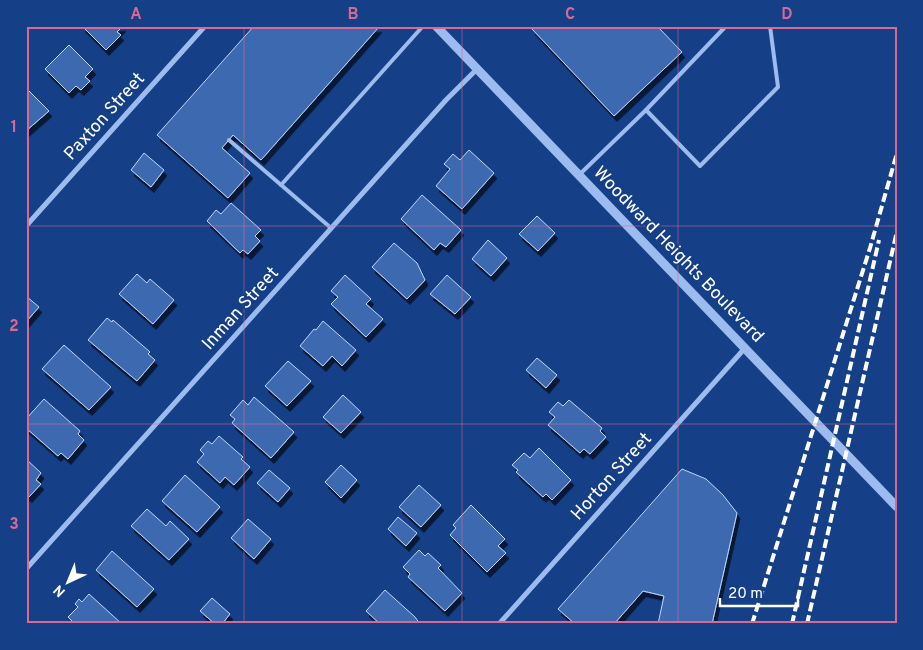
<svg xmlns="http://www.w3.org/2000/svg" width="923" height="650" font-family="Overpass,sans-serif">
	<defs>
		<filter id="shadow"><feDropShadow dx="3" dy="5.5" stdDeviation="0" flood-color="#0009"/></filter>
	</defs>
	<rect width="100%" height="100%" fill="#153f87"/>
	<g fill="#3d69b1" stroke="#c1d7fa" filter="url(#shadow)">
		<path d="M82,26H123L117,32L121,35L106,50Z"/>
		<path d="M254,26L379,27L261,160L233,135L222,148L250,173L228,198L157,135Z"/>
		<path d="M535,26H657L682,52L614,116L532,29Z"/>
		<path d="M69,45L93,69L85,77L90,81L81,90L76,86L69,93L45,69Z"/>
		<path d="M26,88L49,111L26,131Z"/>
		<path d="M469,150L494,173L462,209L436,186L450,169L444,164L453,154L460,160Z"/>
		<path d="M144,153L164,170L151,187L131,170Z"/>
		<path d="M422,195L461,230L446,247L440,243L434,250L401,219Z"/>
		<path d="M231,203L261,230L255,236L260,241L248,254L243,250L240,253L207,221L216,210L221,214Z"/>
		<path d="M537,216L555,233L538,251L519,234Z"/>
		<path d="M488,240L507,258L491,276L472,259Z"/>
		<path d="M394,243L417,263L425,280L407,299L372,267Z"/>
		<path d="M137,274L147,283L150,279L174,300L153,324L119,294Z"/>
		<path d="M345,275L371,299L366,304L383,319L366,337L331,304L338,297L331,291Z"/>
		<path d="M447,275L471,297L455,314L430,294Z"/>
		<path d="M26,296L39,307L26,322Z"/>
		<path d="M107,318L112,322L113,320L150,352L148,354L155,360L137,381L88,340Z"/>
		<path d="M323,321L356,350L342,366L332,356L323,366L300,346L314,329L316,330Z"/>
		<path d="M64,345L111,387L89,410L42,369Z"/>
		<path d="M537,358L557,375L546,388L526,370Z"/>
		<path d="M288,361L311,381L287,406L265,386Z"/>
		<path d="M343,395L361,412L341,433L323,417Z"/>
		<path d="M254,397L294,432L271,458L232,423L235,419L230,415L243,400L248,405Z"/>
		<path d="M44,399L80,431L78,434L84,440L68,459L61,453L58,456L26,428V419Z"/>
		<path d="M569,400L602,428L600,431L606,437L590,454L584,449L580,453L548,425L555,417L549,412L558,402L563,406Z"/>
		<path d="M219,436L243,457L241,459L250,467L234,485L225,477L220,483L197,462L204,454L200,450L208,441L212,444Z"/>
		<path d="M539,448L571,480L552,500L546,494L543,497L516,472L518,470L512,465L524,453L530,458Z"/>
		<path d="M26,459L41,473L36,480L41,484L29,497L26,495Z"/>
		<path d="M341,465L357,480L341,498L325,482Z"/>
		<path d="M682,469L706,479L723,495L737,513L712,624H658L664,596L643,591L614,624H575L558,609Z"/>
		<path d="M269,470L290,488L278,502L257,483Z"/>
		<path d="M185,475L220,507L197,532L162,501Z"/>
		<path d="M419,485L441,505L421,527L399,507Z"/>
		<path d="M471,505L505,539L498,546L506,553L487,572L450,535L456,528L453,525Z"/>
		<path d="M147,509L166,526L170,521L189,539L169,560L131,526Z"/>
		<path d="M398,517L417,533L406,546L388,529Z"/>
		<path d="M248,519L271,539L254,559L231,538Z"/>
		<path d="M419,550L425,556L428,553L441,565L438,568L462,593L445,611L408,577L410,574L403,567Z"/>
		<path d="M112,551L154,589L137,607L96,570Z"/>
		<path d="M385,590L415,617L420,624H380L366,611Z"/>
		<path d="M89,594L122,624H75L68,617L78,607L75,604L79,599L82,602Z"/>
		<path d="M212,598L230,614L222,624H215L200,611Z"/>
	</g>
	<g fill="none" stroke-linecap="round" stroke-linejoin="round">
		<g stroke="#9cbbee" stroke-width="4">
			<path d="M646,110L726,26"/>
			<path d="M229,140L331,228"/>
			<path d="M579,175L646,110L700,166L778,87L770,26"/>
			<path d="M281,185L423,26"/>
		</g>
		<g stroke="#9cbbee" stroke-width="5">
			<path d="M26,226L205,26"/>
			<path d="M26,569L446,100L477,69"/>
			<path d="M499,624L745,348"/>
		</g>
		<path stroke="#9cbbee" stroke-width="9" d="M436,26L897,507"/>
		<g stroke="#fff" stroke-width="4" stroke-dasharray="9 4" stroke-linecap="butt">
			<path d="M752,624L870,248L897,153"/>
			<path d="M792,624L879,240"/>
			<path d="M807,624L897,231"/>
		</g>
	</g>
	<path fill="none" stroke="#d76994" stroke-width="1" stroke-opacity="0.55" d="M244,26V624M462,26V624M678,26V624M26,226H897M26,424H897"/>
	<g text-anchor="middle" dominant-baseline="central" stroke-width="4" stroke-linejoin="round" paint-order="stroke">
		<g font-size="18" fill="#fff" stroke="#153f87">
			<text transform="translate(105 117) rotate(-48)">Paxton Street</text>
			<text transform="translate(678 255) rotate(46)">Woodward Heights Boulevard</text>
			<text transform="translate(241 309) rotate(-48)">Inman Street</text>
			<text transform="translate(612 477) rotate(-48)">Horton Street</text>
		</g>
	</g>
	<rect width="923" height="650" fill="none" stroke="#153f87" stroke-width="55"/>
	<g transform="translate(68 582) rotate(224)" stroke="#153f87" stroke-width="4" paint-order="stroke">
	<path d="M0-4L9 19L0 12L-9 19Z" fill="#ffffff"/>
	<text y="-8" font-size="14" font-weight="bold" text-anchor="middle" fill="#ffffff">N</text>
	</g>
	<path d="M720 598v8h78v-8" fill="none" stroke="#ffffff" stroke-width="2.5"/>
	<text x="728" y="598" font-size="15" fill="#ffffff" stroke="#153f87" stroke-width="4" paint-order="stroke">20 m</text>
	<rect x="28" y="28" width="868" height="594" fill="none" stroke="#d76994" stroke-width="2"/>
	<g font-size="16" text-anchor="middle" font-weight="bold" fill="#d76994">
		<text x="136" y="19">A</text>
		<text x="353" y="19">B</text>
		<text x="570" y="19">C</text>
		<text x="787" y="19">D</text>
		<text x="14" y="132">1</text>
		<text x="14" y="331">2</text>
		<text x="14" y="529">3</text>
	</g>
</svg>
